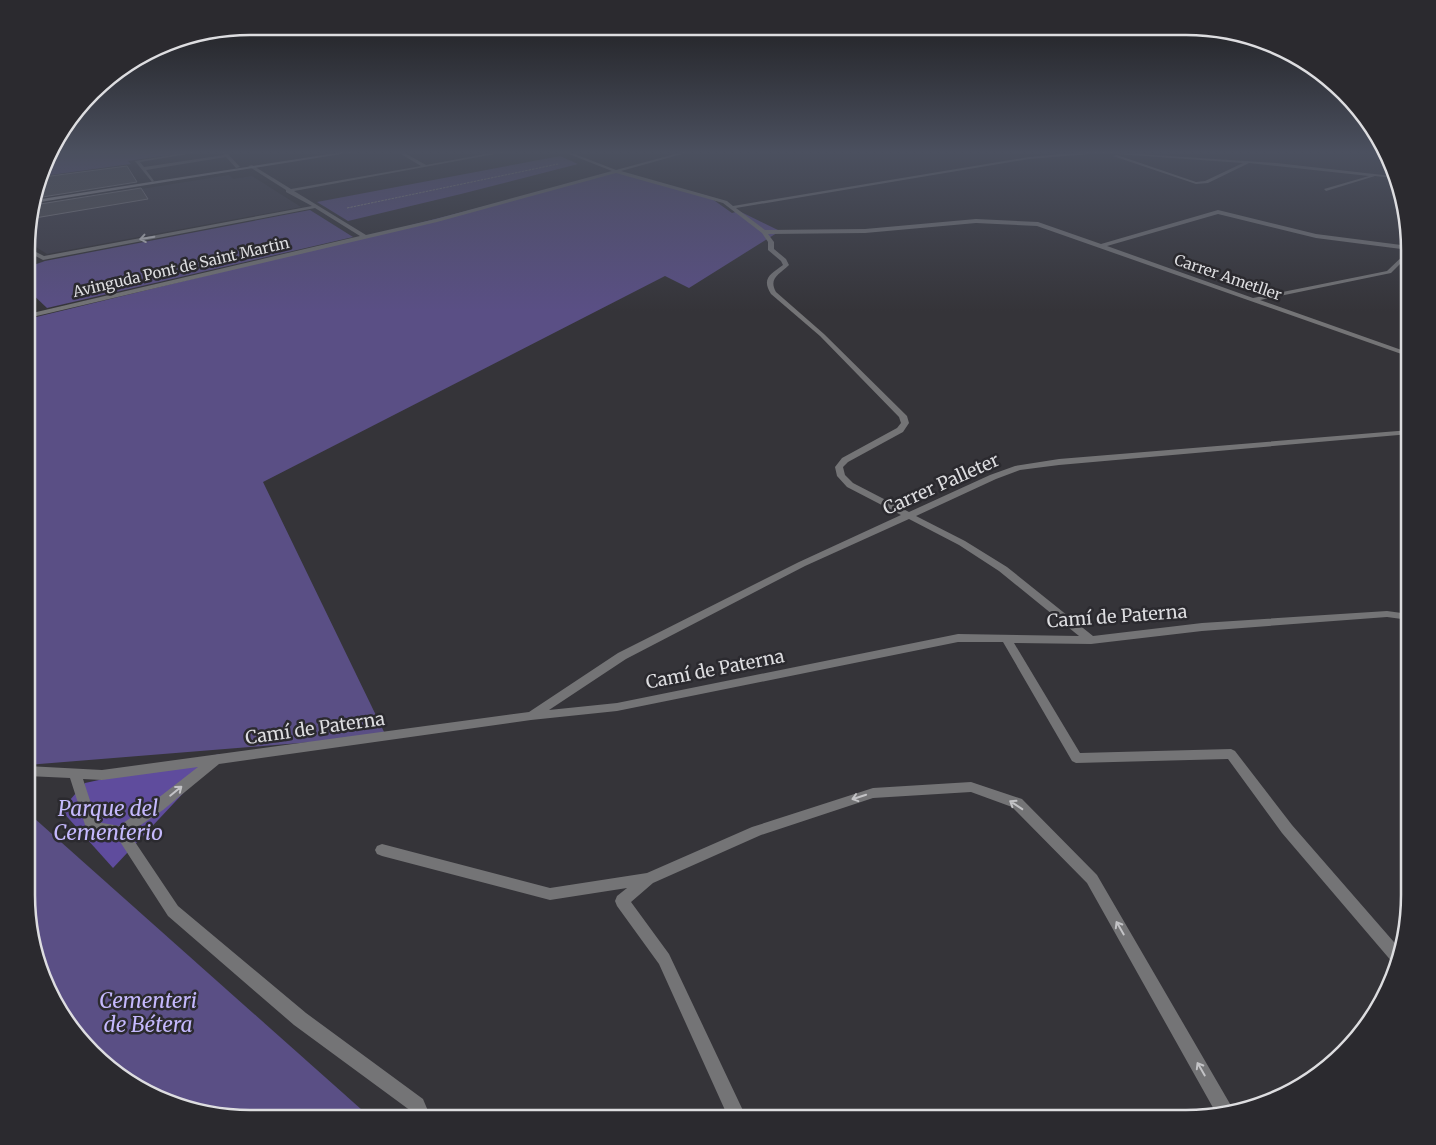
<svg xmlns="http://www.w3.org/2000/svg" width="1436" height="1145" font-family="Merriweather,serif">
	<rect width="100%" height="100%" fill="#353439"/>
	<path fill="#3e3d48" d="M229,175L233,179L252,176L301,207L47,254L28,242V221L32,209L86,200L85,198Z"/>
	<g fill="#5a4f85">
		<path d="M52,151H195L128,161L131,164L43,176Z"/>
		<path d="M560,156L578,164L461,194L348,221L317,202Z"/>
		<path d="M618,172L708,196L732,213L739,211L780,231L689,288L665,276L263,482L386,736L27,765L28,319L365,237Z"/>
		<path d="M310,210L353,237L47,308L28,290V267L45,261Z"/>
		<path d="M34,818L371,1118H236L165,1102L102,1063L49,994L27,910V821Z"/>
	</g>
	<path fill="#5f4c9d" d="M220,754L113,868L61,810L85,783Z"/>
	<g fill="#4e4e53" stroke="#7d7c82">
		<path d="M127,166L137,182L36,198L43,177Z"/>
		<path d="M141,188L148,199L29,219L34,205Z"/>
	</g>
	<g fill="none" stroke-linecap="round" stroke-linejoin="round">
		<path stroke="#919194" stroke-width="1" stroke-dasharray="2.5 1" stroke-linecap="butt" d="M347,208L558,164"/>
		<g fill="#747476" fill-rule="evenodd">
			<path d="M195,151H206L140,162L144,167L224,155L221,152L225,151L240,167L236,168L226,157L146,170L154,181L152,182L135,161Z"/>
			<path d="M396,151H401L426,165L501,151H511L294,191L366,235L436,219L612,171L561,151H567L616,170L686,151H693L621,171L727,201L733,206L1029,157L1093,151L1276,163L1392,176L1393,178L1375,176L1326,191L1324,189L1369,176L1249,163L1208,183L1196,184L1113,156L1117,155L1196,182L1205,181L1243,163L1102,153L1029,159L736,208L765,230L865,229L976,219L1038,222L1101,244L1218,210L1316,234L1409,246L1410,254L1391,273L1260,300L1410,353V357L1037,226L976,223L865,233L768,234L774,242V249L786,259L789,265C780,274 768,278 776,292L824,334L907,416L909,423L903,432L848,462L843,467L845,475L853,483L909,512L990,475L1015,466L1059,459L1410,430V434L1059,465L1020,470L996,479L916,516L965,541L1007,567L1093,636L1202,623L1387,611L1409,614V620L1387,617L1202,631L1091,644L1014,643L1080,753L1231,749L1235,751L1292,825L1400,949L1396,965L1393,963L1282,833L1228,759L1076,763L1072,761L1003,642H958L617,711L531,720L219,764L163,810L129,833L178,906L306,1013L423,1099L431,1118H413L411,1111L294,1025L168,916L117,837L87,831L70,778L27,776V766L102,770L529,712L618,653L799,562L901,515L847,487L837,476L835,467L842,458L897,428L901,423L899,417L820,336L771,294C761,278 771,274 783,265L781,261L768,250V242L762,233L723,203L616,173L437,222L28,318V314L360,236L315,208L43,260L28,252V248L44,256L312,206L286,192V190L248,166L252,165L291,189L421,166ZM1218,214L1316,238L1409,250L1387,271L1253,298L1107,246ZM909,519L959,545L999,571L1079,636L958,634L617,703L549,710L626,659L805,566ZM198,767L153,802L119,826L97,822L83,779L102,780Z"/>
			<path d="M971,782L1022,799L1097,875L1233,1109L1216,1113L1087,883L1012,807L971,792L873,798L761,835L653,883L631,902L669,954L747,1119H729L659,964L617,906L615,901L617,896L627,888L550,900L382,856L377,854L375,850L377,846L382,844L550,888L647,873L752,827L873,788Z"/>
		</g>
		<path fill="#97969a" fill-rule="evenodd" d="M349,151H360L34,203L35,200Z"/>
	</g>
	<defs><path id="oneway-shaft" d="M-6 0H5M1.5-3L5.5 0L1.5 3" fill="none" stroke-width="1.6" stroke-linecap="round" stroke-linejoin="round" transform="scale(1.25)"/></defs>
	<g stroke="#c3c3c6">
		<use href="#oneway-shaft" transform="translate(147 238) rotate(170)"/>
		<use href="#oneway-shaft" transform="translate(176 791) rotate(-39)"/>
		<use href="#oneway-shaft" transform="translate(859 797) rotate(162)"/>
		<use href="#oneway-shaft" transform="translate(1016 805) rotate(-147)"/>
		<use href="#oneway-shaft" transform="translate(1120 928) rotate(-120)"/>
		<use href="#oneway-shaft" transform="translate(1201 1069) rotate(-120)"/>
	</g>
	<linearGradient id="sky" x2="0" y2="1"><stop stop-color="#1d1d1f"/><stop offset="0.49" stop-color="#4b505f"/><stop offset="1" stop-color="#4b505f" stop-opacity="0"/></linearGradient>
	<rect width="1436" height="311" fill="url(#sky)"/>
	<g text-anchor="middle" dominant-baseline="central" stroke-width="5" stroke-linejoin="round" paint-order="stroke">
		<g font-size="15" fill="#dddde0" stroke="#2b2a2f">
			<text transform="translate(181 267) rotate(-13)">Avinguda Pont de Saint Martin</text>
			<text transform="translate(1228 277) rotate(19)">Carrer Ametller</text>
		</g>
		<g font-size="18" fill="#dddde0" stroke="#2b2a2f">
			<text transform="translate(941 484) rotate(-24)">Carrer Palleter</text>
			<text transform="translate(1117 616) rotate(-4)">Camí de Paterna</text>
			<text transform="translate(715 669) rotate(-11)">Camí de Paterna</text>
			<text transform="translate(315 728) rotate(-8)">Camí de Paterna</text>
		</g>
		<g font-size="21" font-style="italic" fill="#c5b9fd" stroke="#2b2a2f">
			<text x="108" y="808">Parque del<tspan x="108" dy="24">Cementerio</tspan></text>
			<text x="148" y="1000">Cementeri<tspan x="148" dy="24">de Bétera</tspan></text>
		</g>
	</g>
	<path d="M0 0H1436V1145H0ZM250 35H1186A215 215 0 0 1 1401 250V895A215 215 0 0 1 1186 1110H250A215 215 0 0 1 35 895V250A215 215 0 0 1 250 35Z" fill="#2b2a2f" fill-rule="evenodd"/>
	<path fill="none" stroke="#dddde0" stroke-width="2.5" d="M250 35H1186A215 215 0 0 1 1401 250V895A215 215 0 0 1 1186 1110H250A215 215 0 0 1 35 895V250A215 215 0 0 1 250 35Z"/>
</svg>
